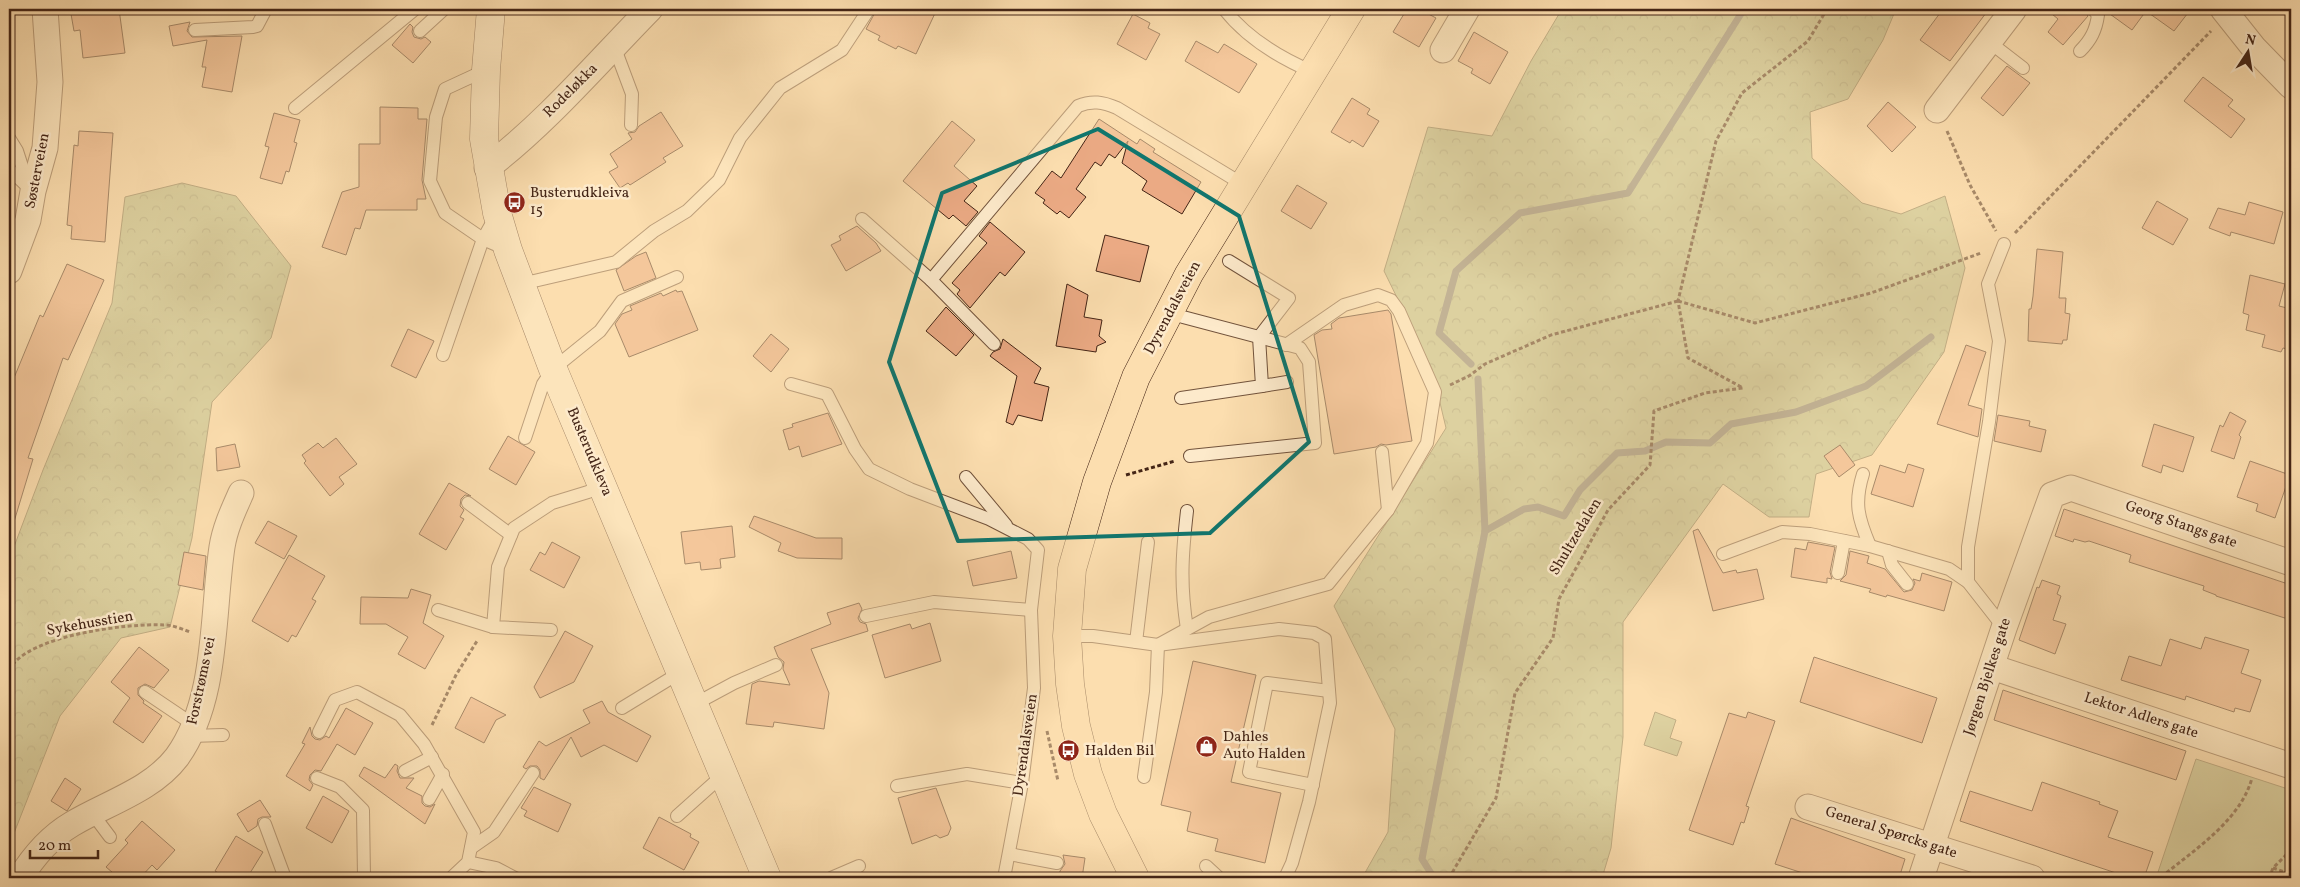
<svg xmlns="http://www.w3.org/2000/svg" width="2300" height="887" font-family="Vollkorn,serif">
	<defs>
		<pattern id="forest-crowns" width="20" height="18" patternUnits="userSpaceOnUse" patternTransform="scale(1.25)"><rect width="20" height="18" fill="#b9c28f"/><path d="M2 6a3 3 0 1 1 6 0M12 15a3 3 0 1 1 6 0" fill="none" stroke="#989d74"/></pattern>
	</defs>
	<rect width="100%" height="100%" fill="#fcdeaf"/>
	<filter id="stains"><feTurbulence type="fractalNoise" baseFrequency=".004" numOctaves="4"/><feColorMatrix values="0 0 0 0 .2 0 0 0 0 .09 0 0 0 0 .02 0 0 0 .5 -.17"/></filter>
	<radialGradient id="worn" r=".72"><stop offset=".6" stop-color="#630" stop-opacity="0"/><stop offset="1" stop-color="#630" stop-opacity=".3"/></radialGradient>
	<g fill="url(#forest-crowns)" stroke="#7e7452">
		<path d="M1562,9H1896L1883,40L1848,99L1810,112L1812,158L1862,203L1901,214L1945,196L1965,268L1944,352L1872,455L1816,474L1809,517H1769L1723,484L1623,622V737L1611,848L1602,878H1362L1388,832L1395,729L1334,606L1446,428L1432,369L1384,271L1428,127L1492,136L1531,61Z"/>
		<path d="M182,183L236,196L291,266L271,338L212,402L192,538L170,627L121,638L60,716L9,846V560L43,470L112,303L125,197Z"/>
	</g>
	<g fill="#b9c28f" stroke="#7e7452">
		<path d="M1655,712L1676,720L1670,738L1682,742L1677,756L1644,745Z"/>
		<path d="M2196,759L2291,790V878H2156Z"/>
	</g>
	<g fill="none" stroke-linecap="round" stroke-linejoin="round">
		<g stroke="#7e7e76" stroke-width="7">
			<path d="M1471,364L1439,333L1456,271L1520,213L1628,193L1744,9"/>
			<path d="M1485,531L1524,509L1538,507L1564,516L1580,490L1617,453L1645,451L1666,442L1710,443L1731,424L1796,412L1866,386L1931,337"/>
			<path d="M1434,878L1422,859L1485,531L1478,379"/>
		</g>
	</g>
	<g fill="#ebaa84" stroke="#442516">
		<path d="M78,9H119L125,53L83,58L80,30L74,31L71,14L78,13Z"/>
		<path d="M877,9H937L916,54L898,46L896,49L878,40L880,36L866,29Z"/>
		<path d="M1407,9H1419L1436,18L1419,47L1393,32Z"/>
		<path d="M1943,9H1989L1950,61L1920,40Z"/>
		<path d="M2046,9H2085L2088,16L2063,45L2048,32L2058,19Z"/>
		<path d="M2103,9H2191L2174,31L2146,11L2132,30Z"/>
		<path d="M1133,14L1150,23L1148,28L1160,34L1146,60L1117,44Z"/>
		<path d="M190,22L187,31L192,37L242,36L232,92L202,87L206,67H202L207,40L173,46L169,26Z"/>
		<path d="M410,24L413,27L412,32L414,37L421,39L425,37L431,42L413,63L392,45Z"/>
		<path d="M1474,32L1508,52L1490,84L1471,73L1473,69L1458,61Z"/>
		<path d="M1196,41L1218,53L1224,44L1257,64L1239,93L1185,61Z"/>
		<path d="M2007,66L2030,83L2003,116L1981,98Z"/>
		<path d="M2203,77L2233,100L2228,106L2245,119L2231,138L2184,101Z"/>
		<path d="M1352,98L1370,109L1367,114L1379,121L1363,147L1352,140L1350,143L1331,132Z"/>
		<path d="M1888,102L1916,127L1892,152L1867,126Z"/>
		<path d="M380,107L418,108V119H427L422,180L426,199H417V210H366L360,229L355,228L346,255L322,247L342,192L359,187V144H380Z"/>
		<path d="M661,112L683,146L663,158L666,162L630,185L628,183L620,188L609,172L618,167L610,154L632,139L628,133L635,132L639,126Z"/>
		<path d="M274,113L300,120L294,142L297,143L289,172L286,171L282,184L260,178L269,147L265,146Z"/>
		<path d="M1099,119L1137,144L1140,139L1155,149L1153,152L1201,182L1182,214L1142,190L1147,181L1122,163L1128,141L1115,158L1109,154L1101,166L1095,162L1076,189L1086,197L1069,218L1060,211L1057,214L1043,203L1045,200L1035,193L1052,171L1061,178Z"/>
		<path d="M952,121L975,140L954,166L977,186L964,201L978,212L966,226L953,215L949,219L903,181Z"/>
		<path d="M79,131L113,133L105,242L71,239L72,226L67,225L74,145L78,146Z"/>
		<path d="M1297,185L1327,203L1311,229L1281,211Z"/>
		<path d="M2157,201L2188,219L2173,245L2142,228Z"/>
		<path d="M2249,202L2283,212L2274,244L2231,232L2230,236L2209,228L2218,208L2245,215Z"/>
		<path d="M990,222L1025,252L1005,276L1000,272L970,308L957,294L960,290L952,283L987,243L979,236Z"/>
		<path d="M857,226L876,243L881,251L846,271L831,245L841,240L839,236Z"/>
		<path d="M1105,235L1149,246L1140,282L1096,271Z"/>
		<path d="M2037,249L2063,252L2059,298H2066L2065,313L2070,314L2067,340H2063L2062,344L2028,341L2029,309H2031L2033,296Z"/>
		<path d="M646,252L656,278L624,291L616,270L636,256Z"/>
		<path d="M67,264L104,280L68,360L63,358L28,458L33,459L13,525L9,524V390L40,315L43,317Z"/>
		<path d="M2250,275L2285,284L2279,306L2291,309V350L2283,348L2281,352L2262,347L2265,335L2246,330L2249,315L2243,313Z"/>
		<path d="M1067,284L1088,295L1084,317L1102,320L1099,336L1106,342L1097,346L1096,352L1056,346Z"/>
		<path d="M676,290L677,292L682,291L698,330L629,357L615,324L622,314L632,310L630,306L661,293L663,296Z"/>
		<path d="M946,307L974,335L956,356L926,331Z"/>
		<path d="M1388,310L1391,314L1412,441L1386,445L1381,444L1376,447L1334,454L1314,335L1322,330L1332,329L1331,324L1339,318Z"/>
		<path d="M408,329L434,341L416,378L391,366Z"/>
		<path d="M771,334L789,349L771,372L753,356Z"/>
		<path d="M1003,339L1041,368L1034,383L1049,387L1042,421L1018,415L1013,425L1006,422L1017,376L990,356L993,352L1000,349Z"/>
		<path d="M1966,345L1986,352L1968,405L1982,409L1978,437L1937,424Z"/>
		<path d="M2230,412L2246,421L2239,435L2241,437L2234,459L2211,451L2220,425L2223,427Z"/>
		<path d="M828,413L842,444L802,457L799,446L789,450L783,430L793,427L792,424Z"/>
		<path d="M1998,415L2030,421L2029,426L2046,430L2041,452L1994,441Z"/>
		<path d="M2154,424L2194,437L2183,472L2163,465L2161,473L2142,466Z"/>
		<path d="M508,436L535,452L516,485L489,469Z"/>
		<path d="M336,438L357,464L339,477L344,484L330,496L304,463L306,461L302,455L318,443L323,448Z"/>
		<path d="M235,444L240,467L217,471L216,448Z"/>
		<path d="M1840,445L1855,465L1839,477L1824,456Z"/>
		<path d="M2250,461L2290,475L2275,518L2256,511L2258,504L2237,497Z"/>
		<path d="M1908,464L1924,469L1913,507L1871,494L1880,465L1905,473Z"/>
		<path d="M449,483L471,496L465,495L461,499L460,506L464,510L460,517L464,519L446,550L419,534Z"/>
		<path d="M2064,509L2291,585V620L2216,596V595L2203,590L2204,586L2129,562L2131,555L2089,541L2085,542L2074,539L2073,542L2055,536Z"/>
		<path d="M754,516L816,538H842V559L797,558L778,551L781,543L749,527Z"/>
		<path d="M268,521L297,536L284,559L255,543Z"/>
		<path d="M732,526L735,557L720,559L721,568L701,570L700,562L685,564L681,532Z"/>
		<path d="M1698,529L1723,573L1736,570L1737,573L1757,569L1764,599L1713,611L1693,531Z"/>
		<path d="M552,542L580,557L564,588L530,570L540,552L545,555Z"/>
		<path d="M1808,542L1835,547L1830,572L1832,579L1827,578V583L1791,577L1795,548L1806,550Z"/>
		<path d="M1011,551L1017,578L973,586L967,561Z"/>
		<path d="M1850,551L1869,556L1867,563L1885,569L1904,592L1912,590L1915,583L1913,579L1920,581L1922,573L1952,582L1944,611L1887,595L1886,597L1869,592L1871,589L1840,581L1846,575Z"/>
		<path d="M184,552L206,556L203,590L178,585Z"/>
		<path d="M289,555L325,576L312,599L316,601L296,637L292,635L288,642L252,621Z"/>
		<path d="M2042,580L2060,586L2057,594L2061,596L2053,620L2066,624L2055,654L2019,640L2037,587L2039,588Z"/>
		<path d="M411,589L431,595L423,623L444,636L425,669L398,654L408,637L386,624H360L361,597L408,598Z"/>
		<path d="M859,603L862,609L858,618L860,622L866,624L868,631L811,649L829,693L824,729L774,722L773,727L746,724L752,684L759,681L790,685L783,669L784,662L778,657L774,647L831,624L827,613Z"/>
		<path d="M930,623L941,661L885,678L872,635L910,624L912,629Z"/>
		<path d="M565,631L593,646L574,682L540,698L534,687Z"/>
		<path d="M2205,637L2249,650L2241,673L2261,680L2250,712L2235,708L2234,712L2186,696L2185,700L2121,680L2129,656L2161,666L2170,639L2201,649Z"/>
		<path d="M139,647L169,670L154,688L145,684L138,688V695L144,701L143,703L162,716L143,743L113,722L130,698L111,682Z"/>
		<path d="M1814,657L1937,698L1922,743L1800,702Z"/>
		<path d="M1193,661L1256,675L1231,782L1281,793L1265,863L1215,851L1218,839L1187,831L1191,812L1161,805Z"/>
		<path d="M2003,690L2186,751L2176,780L1994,720Z"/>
		<path d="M471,697L506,715L496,720L484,743L455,728Z"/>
		<path d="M602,701L608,712L651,736L637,762L604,745L581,757L571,737L544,780L540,778V770L537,766H530L526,769L523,767L539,741L546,746L590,723L583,710Z"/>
		<path d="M346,708L373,723L355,755L337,744L321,771L315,770L310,775L309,780L313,785L310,791L286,776L305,744L302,743L310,727L312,736L315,739L320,740L326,736L329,738Z"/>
		<path d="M1748,712L1775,721L1746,806L1749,807L1744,823L1741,822L1733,845L1689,830L1729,713L1746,718Z"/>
		<path d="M395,764L398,766L397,771L400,778H414L406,788L422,796V803L425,806L430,807L435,804L425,824L359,776L364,767L385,778Z"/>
		<path d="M65,778L81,789L67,811L51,801Z"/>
		<path d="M2042,782L2100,802L2099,804L2118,811L2108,837L2153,852L2144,878H2131L1960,821L1970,791L2032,811Z"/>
		<path d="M534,787L571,804L558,832L524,816L527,811L521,808Z"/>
		<path d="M936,788L951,828L948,835L940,838L936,835L912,844L898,798Z"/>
		<path d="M323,796L349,811L332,843L306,828Z"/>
		<path d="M260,800L271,817H262L258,819L257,826L248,832L237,814Z"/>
		<path d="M659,817L691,834L690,837L699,842L684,870L643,848Z"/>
		<path d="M1791,818L1905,859L1899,878H1818L1775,864Z"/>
		<path d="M142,821L175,850L157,870L152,865L140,878H119L106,867L128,843L125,840Z"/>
		<path d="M236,836L263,852L247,878H227L215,871Z"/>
		<path d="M1063,855L1085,858L1082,878H1059L1060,871L1065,864Z"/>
	</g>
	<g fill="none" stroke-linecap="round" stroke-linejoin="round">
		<defs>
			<g id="lane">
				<path d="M1224,9C1246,37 1280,58 1313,72"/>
				<path d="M195,30L253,27L257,26L266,9"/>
				<path d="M420,31L444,9"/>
				<path d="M1988,41L2023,68"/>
				<path d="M614,46L632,94L631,125"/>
				<path d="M2080,51C2091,40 2096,30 2098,15L2093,9"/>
				<path d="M486,70L445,89L436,117L430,181L445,213L483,239L506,249"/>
				<path d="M295,108L415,9"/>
				<path d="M9,138L17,151L29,188"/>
				<path d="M9,169L28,187"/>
				<path d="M862,219L931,280L1078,106C1092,100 1103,102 1117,108L1244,185"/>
				<path d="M931,280L994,344"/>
				<path d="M521,284L616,262L654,231L687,211L719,180L740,138L780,88L842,50L869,9"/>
				<path d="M1170,311L1183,317L1300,348L1309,362L1315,443L1190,456"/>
				<path d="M443,355L483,239L496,216"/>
				<path d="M791,384L827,394L855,449L869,469L910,489L989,519L1028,539L1038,550L1031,610L1034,688L1022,783L1004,878"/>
				<path d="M1262,386L1287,382"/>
				<path d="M1181,398L1262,386L1259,337L1289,298L1229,261"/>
				<path d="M525,438L543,384L553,369L600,331L622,301L677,277"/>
				<path d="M1382,452L1388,510"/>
				<path d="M1863,474C1854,503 1858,518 1870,546"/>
				<path d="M966,477L1006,525"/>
				<path d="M468,503L511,535"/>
				<path d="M1888,551L1892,565L1907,584"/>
				<path d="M1723,554L1782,532L1810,534L1870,546L1949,569L1968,582L2004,628"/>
				<path d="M1838,573L1844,541"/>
				<path d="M1968,582V547L1989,422L1999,341L1988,284L2004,244"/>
				<path d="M438,610L493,627"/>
				<path d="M866,616L934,602L1031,610"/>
				<path d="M1187,629C1180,584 1182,555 1187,511"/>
				<path d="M551,630L493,627L498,567L514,528L552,503L588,492L603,485"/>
				<path d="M1067,636H1093L1158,645L1279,629L1314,633L1325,639L1330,703L1309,802L1292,863L1285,878"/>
				<path d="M1136,642L1148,542"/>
				<path d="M1158,645L1209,617L1328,584L1388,510L1427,443L1435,392L1399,311L1391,300L1378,295L1344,305L1286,345"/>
				<path d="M145,692L194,725"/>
				<path d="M695,704L734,683L776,665"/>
				<path d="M622,708L681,672"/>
				<path d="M319,732L335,700L357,692L400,715L424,744L474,832L468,862L451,878"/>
				<path d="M190,736L223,735"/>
				<path d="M405,771L432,757"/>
				<path d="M1144,777L1156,692L1158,645"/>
				<path d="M317,778L340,787L363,810L364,878"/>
				<path d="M1313,785L1249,772L1267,683L1329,691"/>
				<path d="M897,786L967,774L1022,783"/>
				<path d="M429,799L443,774"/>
				<path d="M92,813L110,837"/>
				<path d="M677,816L724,774"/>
				<path d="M265,824L285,878"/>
				<path d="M471,848L494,832L533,773"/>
				<path d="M1009,854L1057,863"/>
				<path d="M468,862L496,868L515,878"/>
				<path d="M1206,866L1219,878"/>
				<path d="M831,878L859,866"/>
			</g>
			<g id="street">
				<path d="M2223,9L2254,48L2291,86"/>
				<path d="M1443,50L1467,9"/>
				<path d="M1937,110L2014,9"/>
				<path d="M487,168C547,122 597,63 650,9"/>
				<path d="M9,271L28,220L33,191L45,148L50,82L45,9"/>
				<path d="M1992,667L2291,766"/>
				<path d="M1808,807L2032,878"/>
				<path d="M20,878C33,857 50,837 72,824C107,803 152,790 177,757C218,700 212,614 222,547C225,528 233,511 241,493"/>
				<path d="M1921,878L2004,628L2052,495L2071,488L2291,563"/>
			</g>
			<path id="secondary" d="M491,9L486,70L484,139L497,213L508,250L553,369L767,878"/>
			<path id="primary" d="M1135,878L1103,814L1088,774L1076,726L1070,684L1067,636L1072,569L1097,482L1136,377L1189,274L1351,9"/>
		</defs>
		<use href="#lane" stroke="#72533c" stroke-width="14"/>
		<use href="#street" stroke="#72533c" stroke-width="27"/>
		<use href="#secondary" stroke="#442516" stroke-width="29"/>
		<use href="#primary" stroke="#442516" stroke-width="29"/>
		<g stroke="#442516" stroke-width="3" stroke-dasharray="4 2.5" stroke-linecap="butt">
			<path d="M1947,131L1970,185L1996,231"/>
			<path d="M2015,233L2211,31"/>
			<path d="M1678,301L1755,323L1871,293L1981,253"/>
			<path d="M1450,385L1469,376L1485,364L1551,335L1678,301"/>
			<path d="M1126,475L1175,461"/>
			<path d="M9,670C27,635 128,623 164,625C173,625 182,629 190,632"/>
			<path d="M432,725L456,675L477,641"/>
			<path d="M1047,731L1058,781"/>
			<path d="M2273,868L2291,874"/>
			<path d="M1449,878L1496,798L1515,693L1553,638L1559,599L1608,510L1650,465L1654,411L1705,393L1743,388L1688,358L1678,301L1716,141L1742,93L1808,41L1827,9"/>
			<path d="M2163,878L2165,874C2197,848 2241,819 2252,778"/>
			<path d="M2269,878L2273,868L2291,850"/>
		</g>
		<use href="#lane" stroke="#fdeacb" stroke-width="12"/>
		<use href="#street" stroke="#fdeacb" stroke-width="25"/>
		<use href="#secondary" stroke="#fdeacb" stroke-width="28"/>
		<use href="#primary" stroke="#fcdeaf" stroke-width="28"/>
	</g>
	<path d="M0 0H2300V887H0ZM1098,129L1239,216L1309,442L1210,533L958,541L889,362L942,193Z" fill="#fcdeaf" fill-opacity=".55" fill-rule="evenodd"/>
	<path fill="none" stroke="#0f766e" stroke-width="4" stroke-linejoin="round" d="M1098,129L1239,216L1309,442L1210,533L958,541L889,362L942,193Z"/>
	<defs>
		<symbol id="bus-disc" viewBox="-11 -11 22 22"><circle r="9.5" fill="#8f2418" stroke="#fdeacb"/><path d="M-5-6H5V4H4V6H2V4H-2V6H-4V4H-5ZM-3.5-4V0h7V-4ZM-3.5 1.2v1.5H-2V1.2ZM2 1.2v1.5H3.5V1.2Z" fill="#fff"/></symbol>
		<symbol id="shop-disc" viewBox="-11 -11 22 22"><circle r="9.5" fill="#8f2418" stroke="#fdeacb"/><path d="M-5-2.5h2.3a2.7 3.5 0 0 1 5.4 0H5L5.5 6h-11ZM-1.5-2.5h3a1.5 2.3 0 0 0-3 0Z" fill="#fff"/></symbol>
	</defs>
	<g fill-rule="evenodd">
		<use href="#bus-disc" x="502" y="190" width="25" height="25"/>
		<use href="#shop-disc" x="1194" y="734" width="25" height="25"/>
		<use href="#bus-disc" x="1056" y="738" width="25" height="25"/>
	</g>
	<g text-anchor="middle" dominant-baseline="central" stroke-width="5" stroke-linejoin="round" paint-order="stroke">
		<g font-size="15" fill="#442516" stroke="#fdeacb">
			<text transform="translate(571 91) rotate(-45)">Rodeløkka</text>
			<text transform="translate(38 171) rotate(-79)">Søsterveien</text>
			<text transform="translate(1173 308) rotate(-62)">Dyrendalsveien</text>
			<text transform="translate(589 452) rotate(67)">Busterudkleva</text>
			<text transform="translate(2181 525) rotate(19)">Georg Stangs gate</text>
			<text transform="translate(1576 537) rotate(-59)">Shultzedalen</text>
			<text transform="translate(90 624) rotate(-10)">Sykehusstien</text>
			<text transform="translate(1988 677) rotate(-72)">Jørgen Bjelkes gate</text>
			<text transform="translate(202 681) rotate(-78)">Forstrøms vei</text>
			<text transform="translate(2141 716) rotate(18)">Lektor Adlers gate</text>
			<text transform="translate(1026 745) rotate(-82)">Dyrendalsveien</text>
			<text transform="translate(1891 833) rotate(18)">General Spørcks gate</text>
		</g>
		<g font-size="15" fill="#442516" stroke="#fdeacb" text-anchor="start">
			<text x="530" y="193">Busterudkleiva<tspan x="530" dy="17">15</tspan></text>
			<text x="1223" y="737">Dahles<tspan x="1223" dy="17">Auto Halden</tspan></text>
			<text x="1085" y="751">Halden Bil</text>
		</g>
	</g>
	<rect width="2300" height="887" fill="none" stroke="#fcdeaf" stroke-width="30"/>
	<rect x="10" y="10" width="2280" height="867" fill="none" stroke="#442516" stroke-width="2.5"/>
	<rect x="15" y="15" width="2270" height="857" fill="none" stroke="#442516"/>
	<g transform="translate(2248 52) rotate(12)" stroke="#fdeacb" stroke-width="4" paint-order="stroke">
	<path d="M0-4L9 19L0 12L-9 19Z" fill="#442516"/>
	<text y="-8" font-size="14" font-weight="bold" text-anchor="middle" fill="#442516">N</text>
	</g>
	<path d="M30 850v8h68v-8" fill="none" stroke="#442516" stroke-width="2.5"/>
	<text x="38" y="850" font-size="15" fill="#442516" stroke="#fdeacb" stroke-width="4" paint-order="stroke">20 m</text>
	<rect width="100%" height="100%" filter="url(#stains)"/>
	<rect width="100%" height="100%" fill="url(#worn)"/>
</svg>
